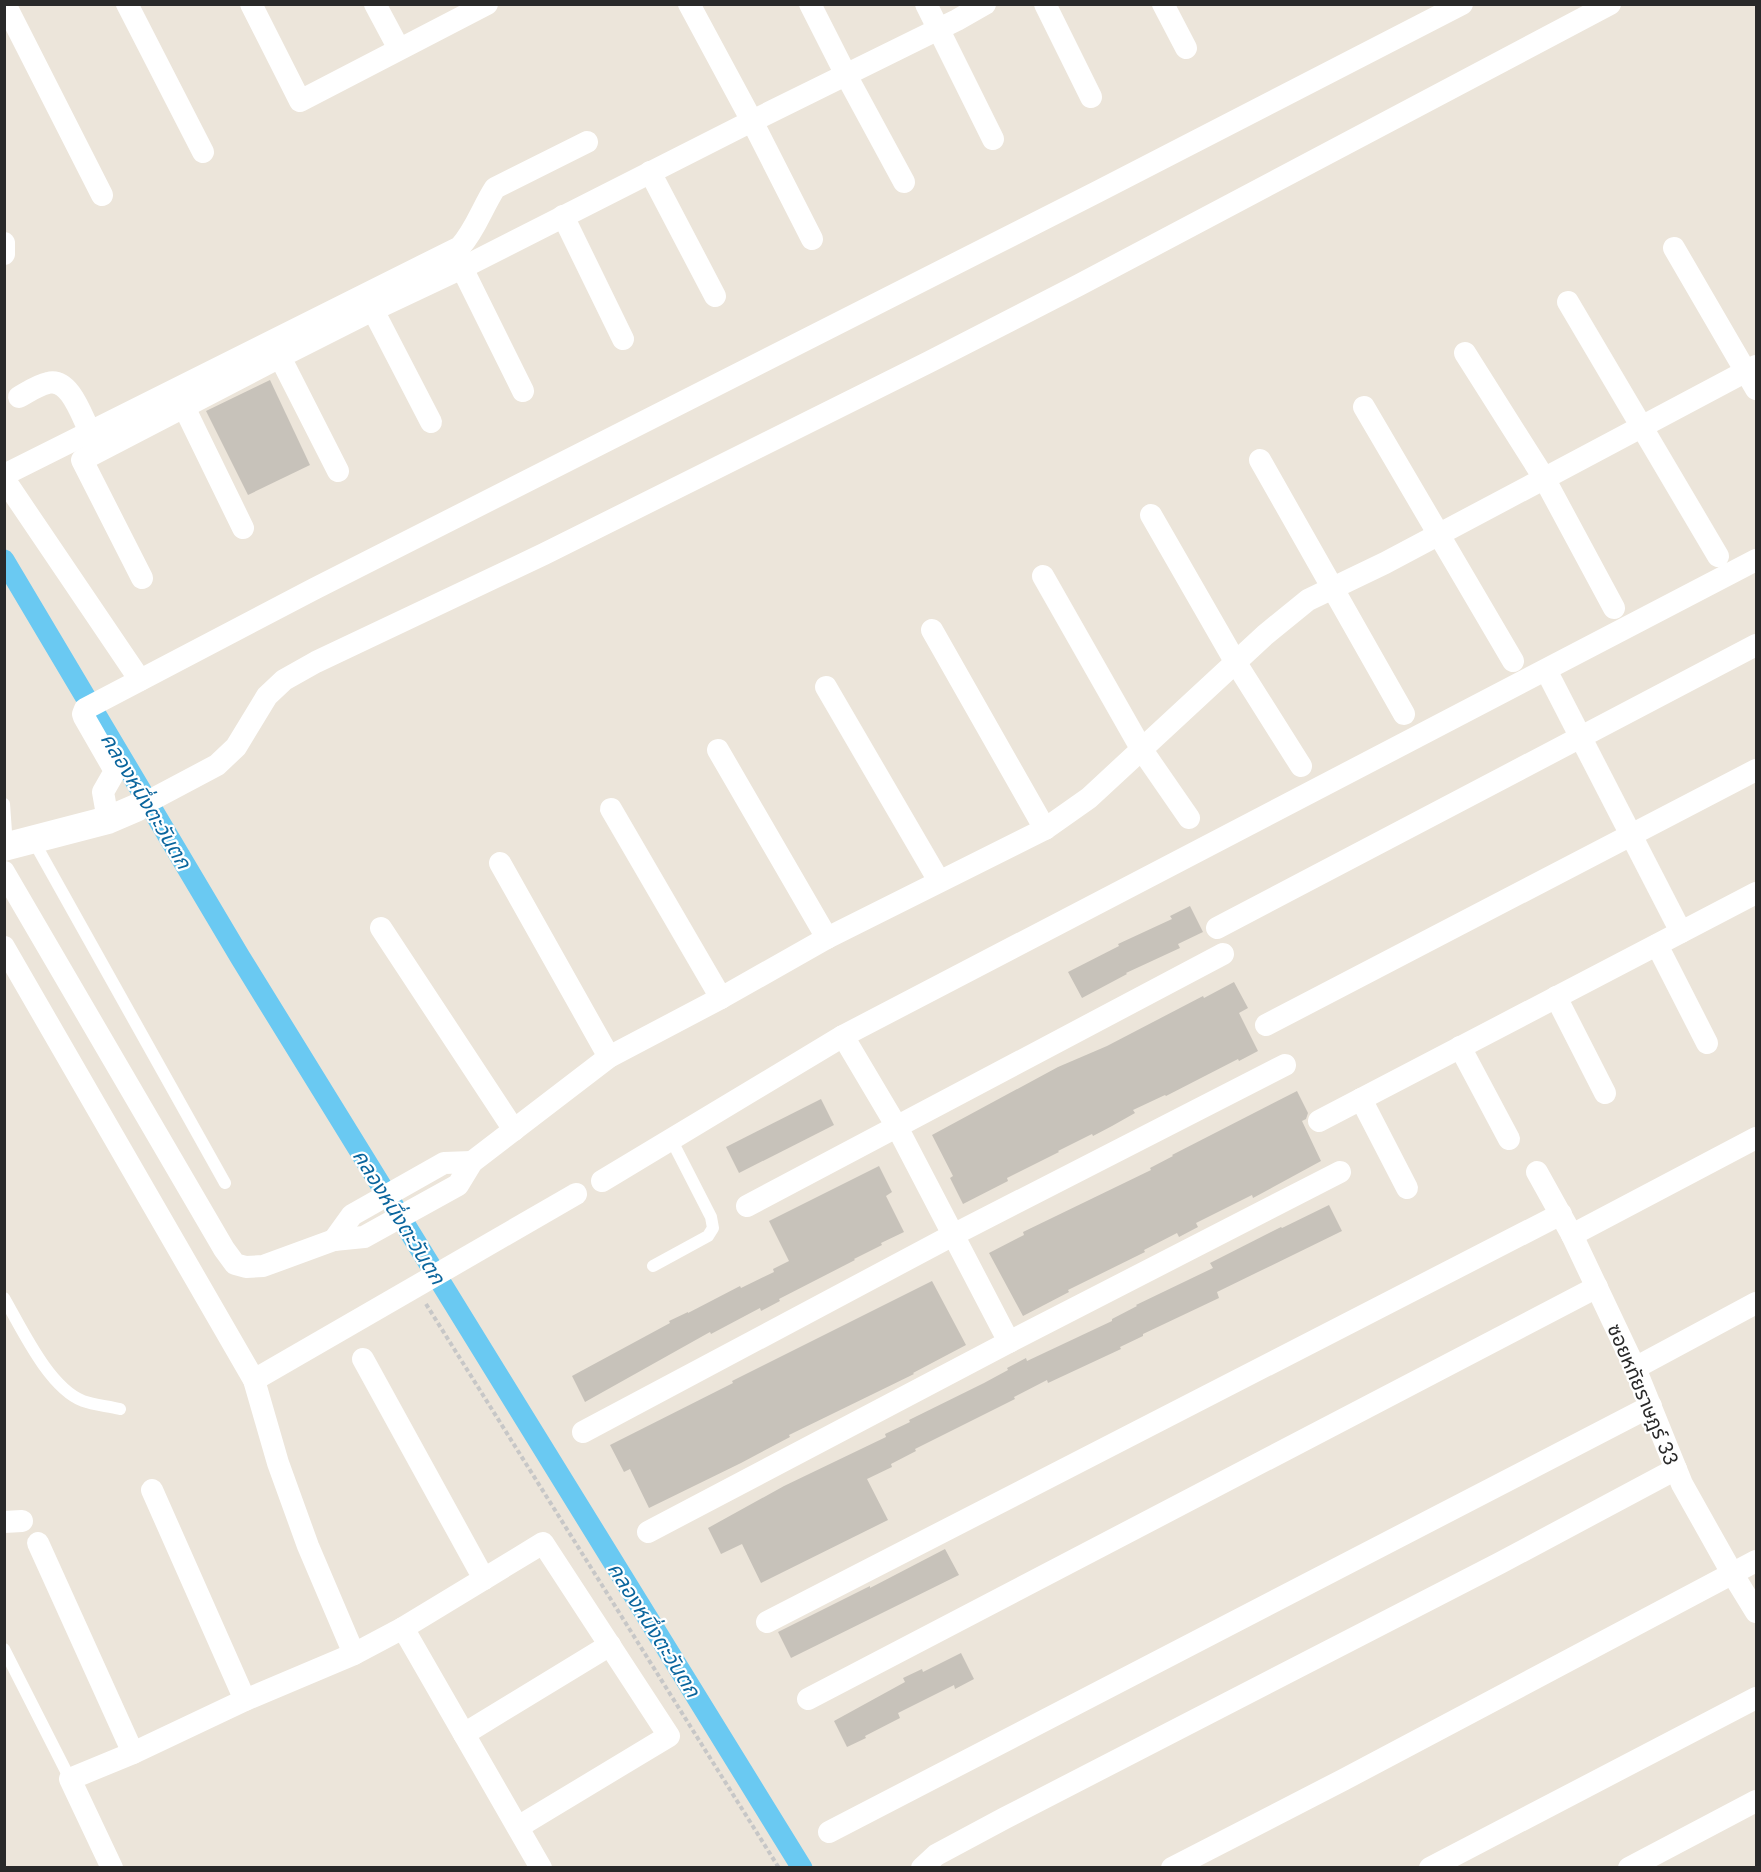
<svg xmlns="http://www.w3.org/2000/svg" width="1761" height="1872" font-family="Lato,'Noto Sans Thai',sans-serif">
	<rect width="100%" height="100%" fill="#ece5da"/>
	<g fill="none" stroke-linecap="round" stroke-linejoin="round">
		<path stroke="#6ac9f2" stroke-width="21" d="M4,560L240,957L802,1868"/>
	</g>
	<g fill="#c7c2ba">
		<path d="M270,380L310,465L248,495L206,411Z"/>
		<path d="M1190,906L1203,932L1178,944L1180,948L1126,973L1127,974L1082,998L1068,972L1119,946L1118,944L1172,919L1170,916Z"/>
		<path d="M1234,982L1248,1008L1239,1013L1258,1051L1239,1061L1238,1059L1166,1096L1165,1095L1133,1110L1135,1113L1112,1126L1093,1136L1092,1134L1058,1151L1059,1152L1007,1178L1008,1181L963,1204L950,1178L953,1176L932,1135L1058,1067L1107,1046L1203,996L1204,998Z"/>
		<path d="M1297,1091L1308,1113L1306,1119L1302,1121L1321,1161L1253,1198L1252,1195L1196,1223L1198,1227L1179,1237L1177,1233L1144,1250L1145,1252L1068,1290L1069,1292L1023,1316L989,1253L1024,1235L1023,1232L1151,1170L1150,1168L1173,1156L1172,1155Z"/>
		<path d="M821,1099L834,1125L739,1173L726,1147Z"/>
		<path d="M879,1166L892,1192L886,1196L904,1232L881,1243L882,1245L854,1259L855,1260L779,1299L780,1301L761,1311L760,1308L711,1334L710,1332L585,1402L572,1376L670,1323L669,1321L688,1312V1313L740,1286L741,1288L774,1272L773,1269L789,1261L769,1221Z"/>
		<path d="M1329,1205L1342,1231L1217,1292L1219,1298L1143,1334V1336L1120,1347L1121,1349L1048,1383L1047,1380L1014,1397L1015,1399L915,1449L916,1451L891,1464L892,1467L867,1479L888,1520L761,1583L742,1544L721,1554L708,1528L784,1486L886,1437L885,1434L910,1422L909,1420L984,1383L1008,1370L1007,1368L1026,1358L1027,1361L1112,1321V1319L1137,1306L1136,1305L1213,1268L1210,1263L1281,1227L1282,1228Z"/>
		<path d="M932,1281L966,1345L913,1373L914,1374L789,1435L790,1437L741,1463L649,1508L630,1469L624,1472L610,1445L733,1383L732,1381Z"/>
		<path d="M945,1549L959,1575L791,1658L778,1632L870,1586V1588Z"/>
		<path d="M961,1653L974,1679L955,1689L954,1685L898,1713L900,1718L865,1736L866,1738L847,1747L834,1721L905,1682L903,1678L922,1669L923,1672Z"/>
	</g>
	<g fill="none" stroke-linecap="round" stroke-linejoin="round">
		<path stroke="#c7c7c7" stroke-width="4" stroke-dasharray="4.5 3" stroke-linecap="butt" d="M426,1304L779,1868"/>
		<g stroke="#fff" stroke-width="12">
			<path d="M4,804L7,846"/>
			<path d="M33,840L225,1183"/>
			<path d="M653,1266L708,1236L713,1228L711,1217L671,1139"/>
			<path d="M4,1298C22,1329 49,1388 83,1401C94,1405 108,1406 120,1409"/>
			<path d="M4,1649L70,1779"/>
		</g>
		<g stroke="#fff" stroke-width="22">
			<path d="M5,4L102,195"/>
			<path d="M127,4L203,152"/>
			<path d="M251,4L300,101L487,4"/>
			<path d="M375,4L399,49"/>
			<path d="M689,4L752,121L812,239"/>
			<path d="M810,4L846,75L904,182"/>
			<path d="M926,4L993,139"/>
			<path d="M1045,4L1091,97"/>
			<path d="M1163,4L1186,48"/>
			<path d="M650,172L715,296"/>
			<path d="M563,216L623,339"/>
			<path d="M4,243V254"/>
			<path d="M1674,248L1756,389"/>
			<path d="M462,268L523,391"/>
			<path d="M1568,302L1718,556"/>
			<path d="M373,310L431,422"/>
			<path d="M1465,353L1544,478L1614,608"/>
			<path d="M19,397C28,392 38,385 48,383C70,377 82,417 90,432"/>
			<path d="M184,407L243,528"/>
			<path d="M1364,407L1513,661"/>
			<path d="M1260,460L1404,714"/>
			<path d="M338,471L280,357L373,310L462,268L744,125L957,20L985,4"/>
			<path d="M4,475L460,247C476,229 482,208 495,188L587,142"/>
			<path d="M4,479L140,680"/>
			<path d="M1151,515L1236,663L1301,766"/>
			<path d="M1043,576L1142,750L1189,818"/>
			<path d="M142,578L82,460L280,357"/>
			<path d="M932,630L1045,829"/>
			<path d="M1546,670L1681,932"/>
			<path d="M826,687L939,881"/>
			<path d="M718,750L827,938"/>
			<path d="M136,808L217,765L236,747L267,696L284,680L316,662L544,554L929,362L1079,285L1610,4"/>
			<path d="M611,809L721,998"/>
			<path d="M108,820L103,792L115,771L84,717L83,714L85,709L314,589L1097,192L1462,4"/>
			<path d="M500,863L609,1057"/>
			<path d="M4,872L224,1249L235,1264L246,1267L263,1266L334,1240L364,1237L458,1185L472,1162L609,1057L721,998L827,938L1045,829L1089,798L1265,635L1308,600L1385,563L1756,366"/>
			<path d="M381,928L514,1130"/>
			<path d="M1217,928L1756,645"/>
			<path d="M1657,945L1707,1043"/>
			<path d="M4,947L254,1380L278,1463L308,1546L354,1654"/>
			<path d="M1556,997L1605,1093"/>
			<path d="M1266,1025L1756,770"/>
			<path d="M843,1036L897,1127L1009,1342"/>
			<path d="M1460,1047L1509,1139"/>
			<path d="M1361,1099L1407,1188"/>
			<path d="M1319,1121L1756,893"/>
			<path d="M1537,1172L1572,1235L1635,1368L1682,1484L1732,1573L1756,1612"/>
			<path d="M602,1181L843,1036L1756,560"/>
			<path d="M747,1206L1223,954"/>
			<path d="M1572,1235L1756,1138"/>
			<path d="M334,1240L352,1215L444,1163L472,1162"/>
			<path d="M363,1359L484,1579"/>
			<path d="M1635,1368L1756,1303"/>
			<path d="M254,1380L576,1194"/>
			<path d="M583,1432L953,1235L1285,1065"/>
			<path d="M152,1490L245,1700"/>
			<path d="M4,1522L22,1521"/>
			<path d="M648,1532L1009,1342L1340,1172"/>
			<path d="M38,1543L133,1753"/>
			<path d="M767,1622L1561,1214"/>
			<path d="M403,1628L543,1543L669,1736L518,1827"/>
			<path d="M808,1699L1597,1287"/>
			<path d="M464,1734L610,1645"/>
			<path d="M829,1832L1651,1406"/>
			<path d="M112,1868L70,1779L133,1753L245,1700L354,1654L403,1628L541,1868"/>
			<path d="M922,1868L936,1855L1005,1818L1500,1563L1676,1469"/>
			<path d="M1172,1868L1343,1780L1756,1561"/>
			<path d="M1430,1868L1756,1698"/>
			<path d="M1629,1868L1756,1801"/>
		</g>
		<path stroke="#fff" stroke-width="28" d="M4,847L108,820L136,808"/>
	</g>
	<g text-anchor="middle" dominant-baseline="central" stroke-width="4.5" stroke-linejoin="round" paint-order="stroke">
		<g font-size="20" fill="#292929" stroke="#fff">
			<text transform="translate(1644 1394) rotate(67)">ซอยหทัยราษฎร์ 33</text>
		</g>
		<g font-size="21" font-style="italic" fill="#0a659d" stroke="#fff">
			<text transform="translate(147 800) rotate(59)">คลองหนึ่งตะวันตก</text>
			<text transform="translate(400 1216) rotate(58)">คลองหนึ่งตะวันตก</text>
			<text transform="translate(655 1629) rotate(58)">คลองหนึ่งตะวันตก</text>
		</g>
	</g>
	<rect width="1761" height="1872" fill="none" stroke="#292929" stroke-width="12"/>
</svg>
